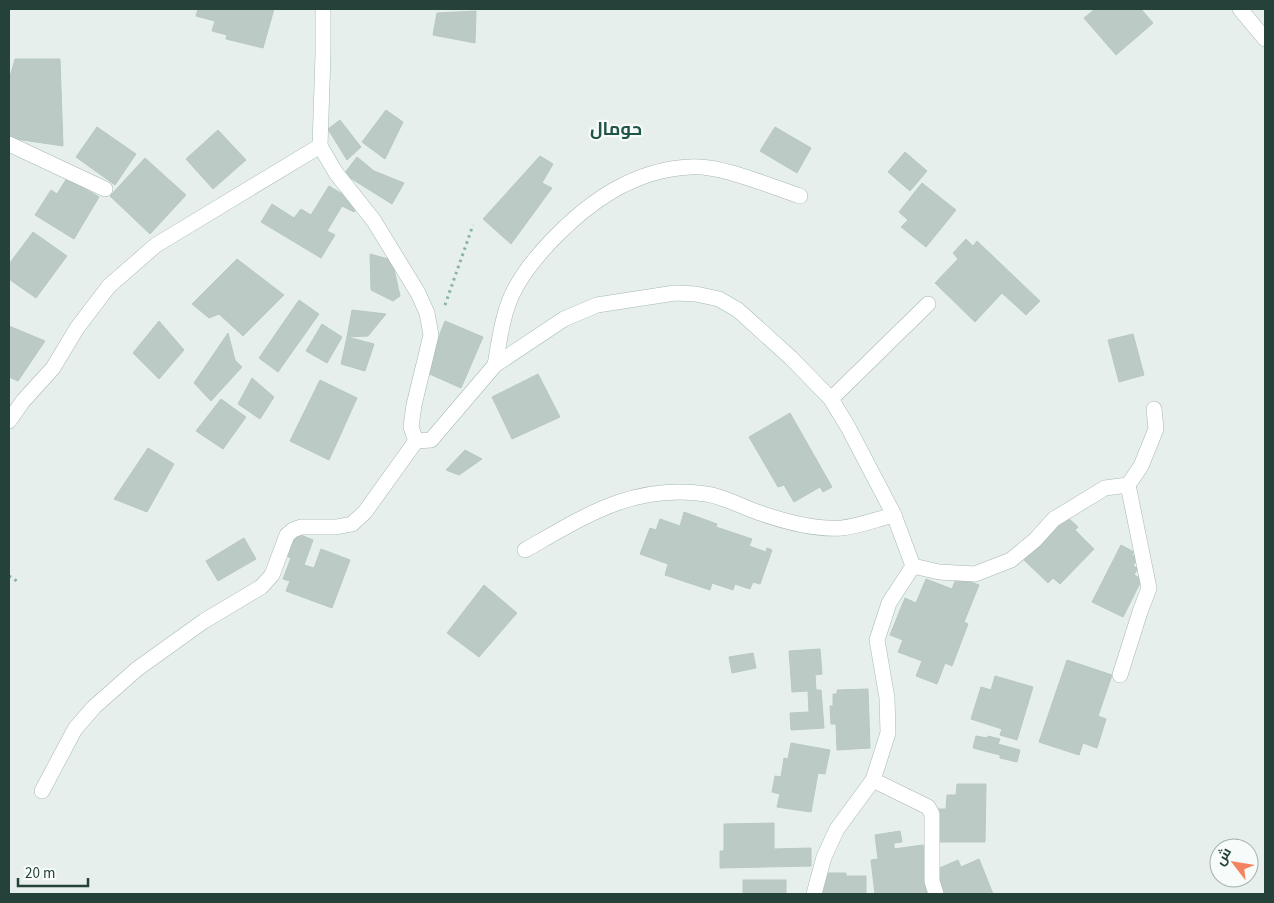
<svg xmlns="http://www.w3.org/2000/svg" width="1274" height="903" font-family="'Source Sans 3',Cairo,sans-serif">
	<rect width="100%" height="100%" fill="#e6efeb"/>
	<g fill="#bbcac4" stroke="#b8c9c2">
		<path d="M198,9H274L263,48L226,39L227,35L212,31L215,21L196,16Z"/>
		<path d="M1095,9H1141L1153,23L1116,55L1084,18Z"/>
		<path d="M476,11L475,43L433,35L437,13Z"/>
		<path d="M15,59H60L63,146L9,138V80Z"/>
		<path d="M386,110L403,122L385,159L362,142Z"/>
		<path d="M340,120L361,147L347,160L328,129Z"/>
		<path d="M97,127L136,154L115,185L76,157Z"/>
		<path d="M775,127L811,148L797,173L760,151Z"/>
		<path d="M218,130L246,160L213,189L186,159Z"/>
		<path d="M905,152L927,171L910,191L888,172Z"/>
		<path d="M540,156L553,164L542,183L552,188L511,244L483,219Z"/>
		<path d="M357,157L374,171L404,183L392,204L344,174Z"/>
		<path d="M145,158L186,195L150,234L110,196Z"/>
		<path d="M67,178L99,197L74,239L35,215L51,190L57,194Z"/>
		<path d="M922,183L956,210L926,247L901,227L908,220L899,212Z"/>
		<path d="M329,186L359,204L354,212L342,206L327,231L335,235L321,258L261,222L272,204L294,218L301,209L311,215Z"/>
		<path d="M33,232L67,256L36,298L9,279V264Z"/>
		<path d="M966,239L973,246L977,241L1040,301L1026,315L1002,293L975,322L935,283L958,259L953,253Z"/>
		<path d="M370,254L392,260L400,296L393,301L371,290Z"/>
		<path d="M237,259L284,295L243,336L219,314L209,318L192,304Z"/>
		<path d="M299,300L319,314L278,372L259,358Z"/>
		<path d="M352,310L386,314L368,336L347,337Z"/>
		<path d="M159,321L184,350L159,379L133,353Z"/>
		<path d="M445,321L483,337L461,388L425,372Z"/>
		<path d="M322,324L342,337L327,363L306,351Z"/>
		<path d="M9,326L45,341L18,381L9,377Z"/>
		<path d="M228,333L235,360L242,367L211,401L194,383Z"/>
		<path d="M1133,334L1144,375L1119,382L1108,340Z"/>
		<path d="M347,337L374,344L365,371L341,364Z"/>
		<path d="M538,374L560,417L512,439L492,397Z"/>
		<path d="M252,378L274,397L260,419L238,404Z"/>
		<path d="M320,380L357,398L329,460L290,441Z"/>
		<path d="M221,399L246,417L223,449L196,431Z"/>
		<path d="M790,413L832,487L823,492L820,487L794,502L784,485L778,487L749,437Z"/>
		<path d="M148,448L174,464L147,512L114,499Z"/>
		<path d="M465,450L482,459L459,475L446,470Z"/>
		<path d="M684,512L717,524L716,527L752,539L749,546L766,552L767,548L772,550L760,584L753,582L750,589L735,584L733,590L712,583L710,590L665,575L668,564L640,554L650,528L656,530L660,519L680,526Z"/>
		<path d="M1065,515L1078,527L1075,530L1094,549L1060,584L1053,578L1048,583L1023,559Z"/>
		<path d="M291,531L313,540L304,565L314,568L321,549L350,560L332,608L286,591L290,581L283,579L291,558L282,554Z"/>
		<path d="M244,538L256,559L218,581L206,561Z"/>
		<path d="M1121,545L1134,552L1132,555L1138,558L1133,566L1138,568L1134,575L1142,579L1123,617L1092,602Z"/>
		<path d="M957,576L979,585L964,622L968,624L952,666L945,663L937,684L916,676L922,661L898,652L903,640L890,635L905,598L916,603L926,579L952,589Z"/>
		<path d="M484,585L517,613L479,657L447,633Z"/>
		<path d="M820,649L822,674L815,675L816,690H821L824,728L791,730L790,713L809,712L808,691L792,692L789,651Z"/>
		<path d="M753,653L756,668L732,673L729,657Z"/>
		<path d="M1067,660L1112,675L1098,716L1106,719L1097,748L1083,743L1079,755L1039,742Z"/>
		<path d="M995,676L1033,687L1017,740L1000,735L1002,729L971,719L981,687L991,690Z"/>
		<path d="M868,689L870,748L837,750L836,724H831L830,706H833V694H837V690Z"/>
		<path d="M976,736L987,738L988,736L1000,739L998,744L1020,750L1017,762L1000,758V755L973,748Z"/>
		<path d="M791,743L830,750L825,774L818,773L811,812L777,807L780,794L772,792L775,776L781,777L784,758L788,759Z"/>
		<path d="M957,784H986L985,842H937L938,809H946L947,795H956Z"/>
		<path d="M774,823V849L811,848V866L720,868V851H724V824Z"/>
		<path d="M900,831L902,842L894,843V849L923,845L930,894H875L871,860L878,859L875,835Z"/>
		<path d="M979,859L993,894H944L935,870L958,860L961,867Z"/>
		<path d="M825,873H846V876H866V894H820V883H825Z"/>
		<rect x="743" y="880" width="43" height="14"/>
	</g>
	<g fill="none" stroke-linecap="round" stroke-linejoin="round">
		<defs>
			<g id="street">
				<path d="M1240,9L1265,39"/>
				<path d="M9,144L105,189"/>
				<path d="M495,365C499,344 501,322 509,302C524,262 577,211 614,190C637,177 664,168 690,167C722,165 769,186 800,196"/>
				<path d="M831,399L928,304"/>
				<path d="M9,421L23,401L53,368L77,328L109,286L156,245L320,146"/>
				<path d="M525,550C585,516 634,483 706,494C723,496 744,508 760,513C786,522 815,530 842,528C859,526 877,519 894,515"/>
				<path d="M913,566L939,572L975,574L1011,560L1035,540L1054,519L1105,488L1128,485L1141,466L1156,429L1154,409"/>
				<path d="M1120,675L1140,612L1149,588L1128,485"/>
				<path d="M873,780L928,807L932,814V881L936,894"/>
				<path d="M42,791L75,729L94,707L137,669L204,621L261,587L272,575L287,535L293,530L301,527H336L352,524L365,512L416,441"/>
			</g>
			<path id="secondary" d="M323,9V54L320,146L336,173L374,221L418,293L427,313L431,335L414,405L411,427L416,441L431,440L495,365L564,319L597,305L675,293L696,294L719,299L738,310L791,358L831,399L848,427L894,515L913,566L889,603L877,640L887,698L888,733L873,780L837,829L824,857L814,894"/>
		</defs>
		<use href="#street" stroke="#a8b8b2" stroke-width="16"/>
		<use href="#secondary" stroke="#a4bbb3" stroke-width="16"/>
		<g stroke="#86b3a5" stroke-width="3" stroke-dasharray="2.5 4" stroke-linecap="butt">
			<path d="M445,305L473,225"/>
			<path d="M9,576L20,583"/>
		</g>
		<use href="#street" stroke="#fff" stroke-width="15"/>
		<use href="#secondary" stroke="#fff" stroke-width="15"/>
	</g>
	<g text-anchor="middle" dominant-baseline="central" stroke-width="4.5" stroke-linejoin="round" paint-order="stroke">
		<g font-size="18" font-weight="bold" fill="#1f5548" stroke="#f7fbf9">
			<text x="616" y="129">حومال</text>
		</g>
	</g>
	<rect width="1274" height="903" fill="none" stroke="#24423a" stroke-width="20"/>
	<g transform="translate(1234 863) rotate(301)"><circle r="24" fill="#f7fbf9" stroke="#a3b1ad"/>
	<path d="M0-4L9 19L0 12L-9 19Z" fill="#f4845f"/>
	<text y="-8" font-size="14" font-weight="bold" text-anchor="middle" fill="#24423a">ش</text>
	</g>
	<path d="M18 878v8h70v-8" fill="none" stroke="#24423a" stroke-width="2.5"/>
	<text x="25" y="878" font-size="15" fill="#24423a" stroke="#f7fbf9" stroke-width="4" paint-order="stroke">20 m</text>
</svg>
